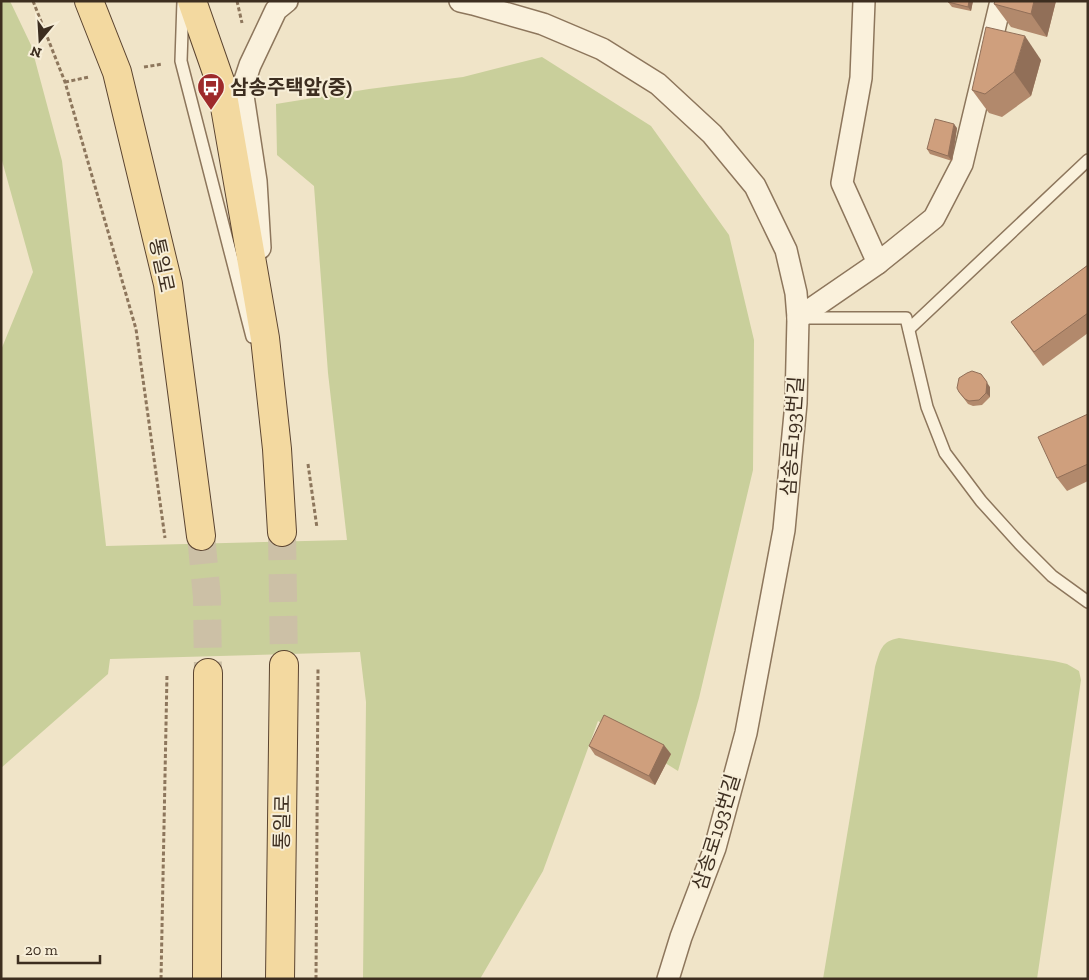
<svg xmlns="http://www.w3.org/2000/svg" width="1089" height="980" font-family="'Zilla Slab','Noto Sans KR',serif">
	<rect width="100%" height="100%" fill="#f0e4c8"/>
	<g fill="#c9cf9b">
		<path d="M1,1H10L31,45L62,161L106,546L347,540L328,373L314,186L277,155L276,104L369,89L463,77L542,57L651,126L729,235L754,340L753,470L699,698L678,771L598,721L543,871L480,979H363L366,702L360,652L110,659L108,674L1,768V350L33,272L1,157Z"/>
		<path d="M899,638L1054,661L1067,664L1079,671L1081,680L1037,979H823L875,667C880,651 881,641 899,638Z"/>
	</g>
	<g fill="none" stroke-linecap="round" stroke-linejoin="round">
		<g stroke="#ccc0a6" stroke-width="28" stroke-dasharray="28 14" stroke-linecap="butt">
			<path d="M282,532L284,665"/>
			<path d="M201,536L207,597L208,673"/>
		</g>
		<defs>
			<g id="lane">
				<path d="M183,1L181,61L252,337"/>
				<path d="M802,318H906L927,407L945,453L981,501L1020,544L1052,576L1088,602"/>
				<path d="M909,329L1088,160"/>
			</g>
			<g id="street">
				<path d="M460,1L473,4L543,24L602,49L658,84L712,134L755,186L786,250L796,293L798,318L796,403L784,530L746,733L715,848L681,937L668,979"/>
				<path d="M864,1L861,78L842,183L878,263"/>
				<path d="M260,248L256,181L242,89L250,65L276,10L287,1"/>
				<path d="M798,318L878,263L934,218L962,164L1001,1"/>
			</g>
			<g id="primary">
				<path d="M89,1L117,72L168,284L201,536"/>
				<path d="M192,1L221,84L265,338L277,449L282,532"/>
				<path d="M207,979L208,673"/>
				<path d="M280,979L284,665"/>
			</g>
		</defs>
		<use href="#lane" stroke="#8d765c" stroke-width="14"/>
		<use href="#street" stroke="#8d765c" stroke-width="24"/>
		<use href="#primary" stroke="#5b4430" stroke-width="30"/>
		<g stroke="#8d765c" stroke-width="3" stroke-dasharray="4 2.5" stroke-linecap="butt">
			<path d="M33,1L65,82L136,329L165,538"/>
			<path d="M237,1L242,23"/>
			<path d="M144,67L163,64"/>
			<path d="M65,82L89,77"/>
			<path d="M308,464L317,528"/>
			<path d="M161,979L167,674"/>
			<path d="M316,979L318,668"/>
		</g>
		<use href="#lane" stroke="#faf1dc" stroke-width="11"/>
		<use href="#street" stroke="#faf1dc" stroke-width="21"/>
		<use href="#primary" stroke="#f3d9a0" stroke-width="28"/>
	</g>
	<g fill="#b2896c">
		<path d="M973,1L971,11L952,7L948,2Z"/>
		<path d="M995,1H1056L1047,37L1011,27L994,4Z"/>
		<path d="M1041,60L1031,96L1002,117L989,113L972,90Z"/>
		<path d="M957,128L952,161L930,154L927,149Z"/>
		<path d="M1088,265V333L1043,366L1011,322Z"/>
		<path d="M990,387V397L982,405L973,406L968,404L959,392Z"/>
		<path d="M1088,414V481L1067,491L1057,478Z"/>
		<path d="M589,746L671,754L655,785L595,755Z"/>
	</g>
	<g fill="#916f58">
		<path d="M969,1H973L971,11L968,7Z"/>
		<path d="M1034,1H1056L1047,37L1031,14Z"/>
		<path d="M1025,36L1041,60L1031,96L1014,72Z"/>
		<path d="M954,124L957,128L952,161L948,156Z"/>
		<path d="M981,374L990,387V397L986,393Z"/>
		<path d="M664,745L671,754L655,785L649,776Z"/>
	</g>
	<g fill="#cf9f7d" stroke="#916f58">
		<path d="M948,1H969L968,7L948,2Z"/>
		<path d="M995,1H1034L1031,14L994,4Z"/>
		<path d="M986,27L1025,36L1014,72L985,94L972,90Z"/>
		<path d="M935,119L954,124L948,156L927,149Z"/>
		<path d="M1088,265V313L1034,352L1011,322Z"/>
		<path d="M972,371L981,374L987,382L986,393L979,400L969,401L965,399L959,392L957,388L959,378L967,373Z"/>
		<path d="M1088,414V464L1057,478L1038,437Z"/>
		<path d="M604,715L664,745L649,776L589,746Z"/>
	</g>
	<defs>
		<symbol id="bus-pin" viewBox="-11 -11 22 30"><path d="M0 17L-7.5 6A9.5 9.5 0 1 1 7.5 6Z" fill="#9e2a2b" stroke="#f7eed8"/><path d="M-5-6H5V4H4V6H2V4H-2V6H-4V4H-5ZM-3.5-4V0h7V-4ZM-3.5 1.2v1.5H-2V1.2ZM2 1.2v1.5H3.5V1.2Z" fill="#fff"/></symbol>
	</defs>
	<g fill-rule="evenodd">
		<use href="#bus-pin" x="195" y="71" width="32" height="43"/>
	</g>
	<g text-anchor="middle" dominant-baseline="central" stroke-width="4" stroke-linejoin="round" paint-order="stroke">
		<g font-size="20" font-weight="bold" fill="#3d2e20" stroke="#f7eed8" text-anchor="start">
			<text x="230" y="87">삼송주택앞(중)</text>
		</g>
		<g font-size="20" fill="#3d2e20" stroke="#f7eed8">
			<text transform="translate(162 265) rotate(78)">통일로</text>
			<text transform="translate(792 436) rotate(-86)">삼송로193번길</text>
			<text transform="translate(282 822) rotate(-89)">통일로</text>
			<text transform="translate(716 832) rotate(-73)">삼송로193번길</text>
		</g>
	</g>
	<rect width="1089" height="980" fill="none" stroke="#3d2e20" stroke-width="5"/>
	<g transform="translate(40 40) rotate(198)" stroke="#f7eed8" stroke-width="4" paint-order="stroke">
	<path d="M0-4L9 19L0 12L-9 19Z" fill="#3d2e20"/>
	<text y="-8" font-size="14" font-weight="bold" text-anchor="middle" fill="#3d2e20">N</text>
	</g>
	<path d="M18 955v8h82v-8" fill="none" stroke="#3d2e20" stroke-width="2.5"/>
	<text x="25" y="955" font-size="15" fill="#3d2e20" stroke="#f7eed8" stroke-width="4" paint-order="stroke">20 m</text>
</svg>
